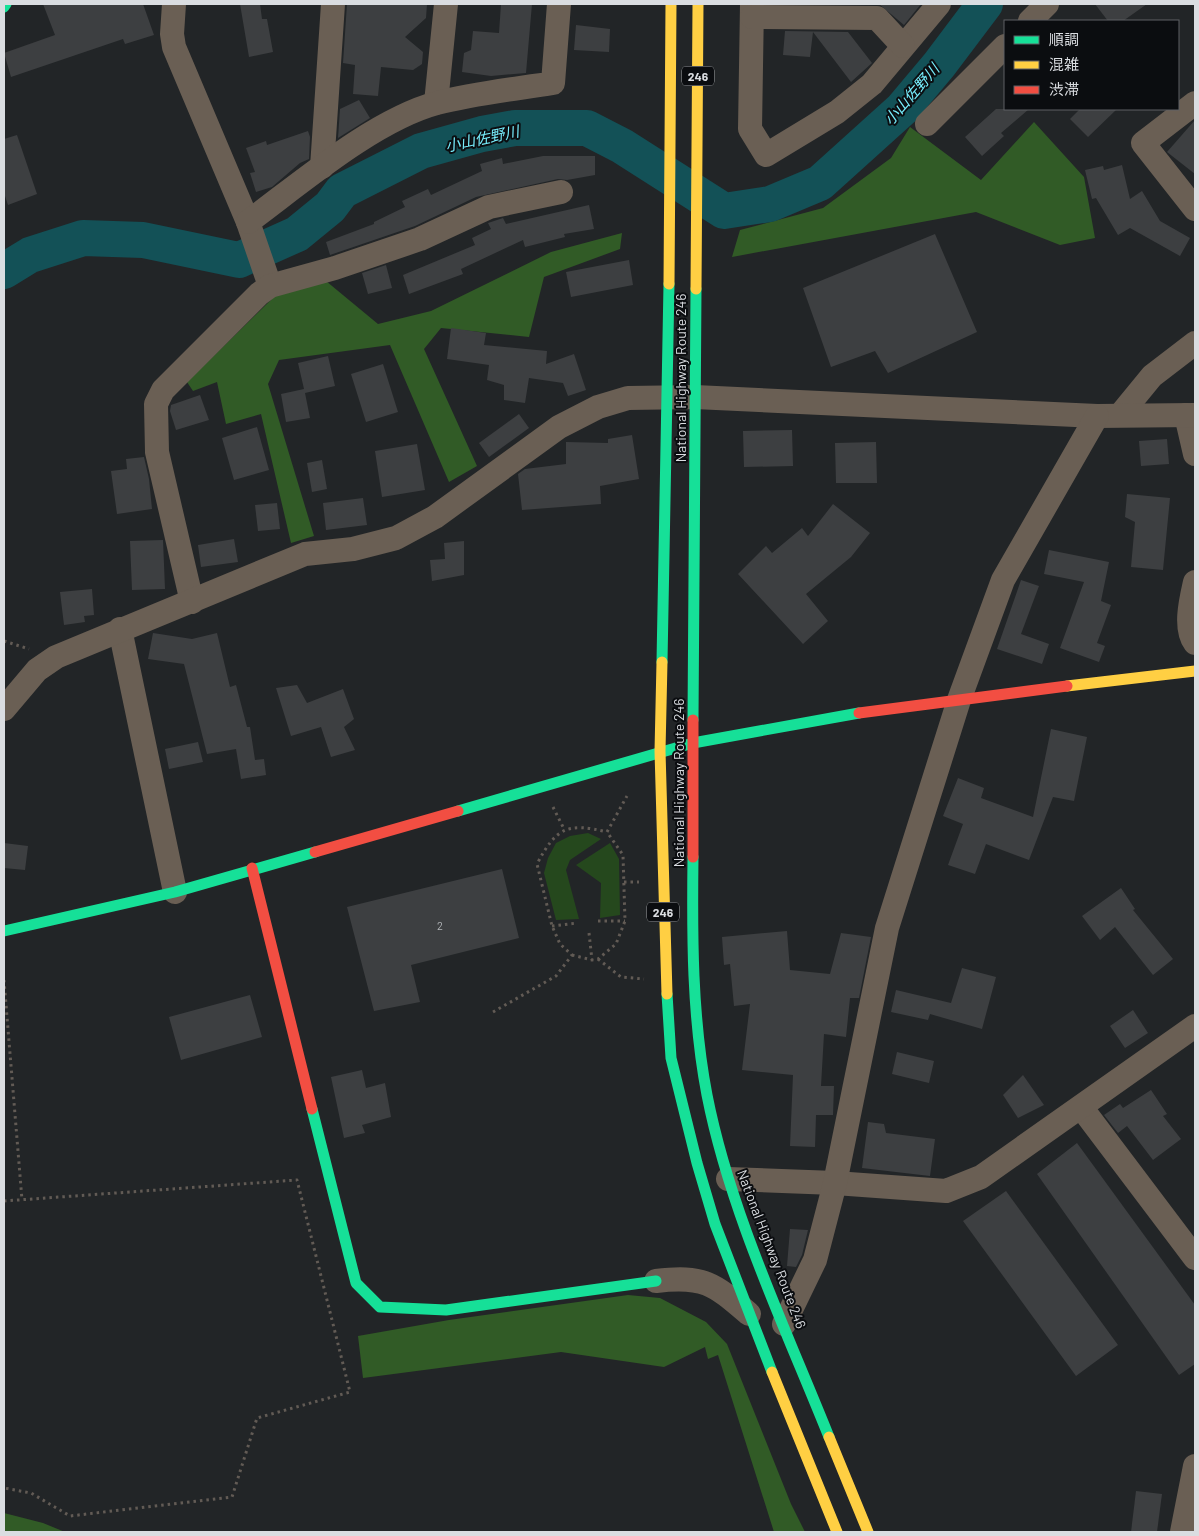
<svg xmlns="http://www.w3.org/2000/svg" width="1199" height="1536" font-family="Barlow,'Noto Sans JP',sans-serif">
	<rect width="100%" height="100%" fill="#222527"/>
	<g fill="#25481d">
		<path d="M588,833L601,839L570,860L566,870L579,919L556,920L544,873L548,858L556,843L570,836Z"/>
		<path d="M610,843L619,859L620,915L600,918L601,883L576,865Z"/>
	</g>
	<g fill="#315b26">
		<path d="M1034,122L1084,177L1095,238L1060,245L976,212L732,257L740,230L823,208L891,158L910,127L981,180Z"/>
		<path d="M622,233L620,249L544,277L529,337L441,328L424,349L477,466L449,482L390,345L279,360L268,384L314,536L291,543L261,414L226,424L217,382L193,391L187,382L275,296L326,281L378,324L431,311L551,252Z"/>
		<path d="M628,1295L660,1298L706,1322L727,1344L791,1504L805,1532H774L718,1355L708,1359L705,1347L664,1367L561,1352L363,1378L358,1336L449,1320Z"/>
		<path d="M4,1513L43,1523L65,1532H4Z"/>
	</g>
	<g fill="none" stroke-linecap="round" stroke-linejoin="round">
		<path stroke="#135157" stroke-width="36" d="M4,271L30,255L83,238L143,240L239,260L297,234L330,207L342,191L421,151L482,134L515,128H587L622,146L724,211L770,204L820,183L902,109L939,65L985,4"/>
	</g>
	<g fill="#3d3f41">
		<path d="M43,4H143L154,35L125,44L123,39L11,77L4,53L55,35Z"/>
		<path d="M240,4H260L262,19H267L273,52L249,57Z"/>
		<path d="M347,4H427L426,18L405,37L423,52L422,64L413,70L381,67L378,96L353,94L355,65L343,63Z"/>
		<path d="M501,4H532L526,73L491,76L462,72L464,53L471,50L473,31L499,33Z"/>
		<path d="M879,4H921L904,25Z"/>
		<path d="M1095,4H1147L1123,21H1108Z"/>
		<path d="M576,25L610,29L609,52L574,50Z"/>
		<path d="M785,31L848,32L872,63L851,82L813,32L810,57L783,55Z"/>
		<path d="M359,100L370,118L338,138L340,109Z"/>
		<path d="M996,109H1029L1001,133L1004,136L982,156L965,137Z"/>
		<path d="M1080,109H1117L1088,137L1070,119Z"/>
		<path d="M1195,120V174L1167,152Z"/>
		<path d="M308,131L310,137L309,159L300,163L272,187L256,192L250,173L255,172L246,148L266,141L267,145Z"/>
		<path d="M17,135L37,194L8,205L4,193V139Z"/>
		<path d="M543,156H595V175L567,180L558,179L476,197L415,226L330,255L326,242L374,224V222L405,207L402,201L428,189L431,195L482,171L480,164L502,158L503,164Z"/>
		<path d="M1122,165L1130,199L1142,191L1160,221L1190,238L1180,256L1130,228L1118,235L1096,198L1092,199L1085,170L1103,166L1104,170Z"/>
		<path d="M589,205L594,229L564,234L565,237L525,247L523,240L461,269L463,274L409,294L403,275L475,245L472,238L491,229L488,223L503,218L506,224Z"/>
		<path d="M935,234L977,332L888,373L875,351L831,367L803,288Z"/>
		<path d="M629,260L633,285L571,297L566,272Z"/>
		<path d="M386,265L392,288L368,294L362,273Z"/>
		<path d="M451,328L486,333L484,345L547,351L546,364L574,354L586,390L568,396L563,383L529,378L525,403L504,400V385L487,380L489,365L447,359Z"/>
		<path d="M328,356L335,386L305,393L310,418L286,422L281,394L304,389L298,363Z"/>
		<path d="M383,364L398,412L366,422L351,374Z"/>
		<path d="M200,395L209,420L176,430L170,411L171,405Z"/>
		<path d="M519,414L529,428L489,457L479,443Z"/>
		<path d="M257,427L269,470L234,480L222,438Z"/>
		<path d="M792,430L793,466L744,467L743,431Z"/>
		<path d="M632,435L639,479L600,486L601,504L522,510L518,474L525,469L566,464V442L608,443V439Z"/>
		<path d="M1167,439L1169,464L1141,466L1139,441Z"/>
		<path d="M876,442L877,483H836L835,443Z"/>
		<path d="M417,444L425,490L382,497L375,451Z"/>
		<path d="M144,457L149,479L152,509L117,514L111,471L127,469L126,459Z"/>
		<path d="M322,460L327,489L312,492L307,463Z"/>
		<path d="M1127,494L1170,498L1163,570L1131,567L1135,522L1125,517Z"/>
		<path d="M363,498L367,525L326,530L323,503Z"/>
		<path d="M277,503L280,529L258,531L255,505Z"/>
		<path d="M833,504L870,533L851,557L806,594L828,621L803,644L738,574L766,546L772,553L802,528L808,536Z"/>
		<path d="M234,539L238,562L201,567L198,545Z"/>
		<path d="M163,540L165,589L132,590L130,541Z"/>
		<path d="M464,541V575L432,581L430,560L445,559L444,543Z"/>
		<path d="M1049,550L1109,562L1101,601L1111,605L1097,643L1105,646L1099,662L1060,648L1084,582L1044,574Z"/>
		<path d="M1021,580L1039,586L1021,634L1049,644L1042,664L997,649Z"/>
		<path d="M92,589L94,615L84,616L85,622L64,625L60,592Z"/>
		<path d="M153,633L192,639L217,633L230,687L236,685L247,727H250L255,760L264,759L266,775L241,779L236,749L207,754L184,664L148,659Z"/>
		<path d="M297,685L307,703L343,689L354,719L344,727L355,750L331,757L321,727L291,736L276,688Z"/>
		<path d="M1051,729L1087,737L1074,801L1053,797L1029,860L986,844L975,874L948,865L963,824L943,816L958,778L984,788L981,798L1033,817Z"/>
		<path d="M198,742L203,762L169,769L165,749Z"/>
		<path d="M4,843L28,846L25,870L4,868Z"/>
		<path d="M502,869L519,938L411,965L420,1002L374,1011L347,907Z"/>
		<path d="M1121,888L1135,909L1133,910L1173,959L1153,975L1115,927L1100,940L1082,916Z"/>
		<path d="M787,931L790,970L830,974L841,933L871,937L859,998H850L846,1037L824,1034L821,1086H834L833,1115H816L815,1147L790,1146L793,1075L742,1070L750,1004L734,1006L730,964L724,965L722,937Z"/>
		<path d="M962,968L996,977L982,1029L930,1014L928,1020L891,1012L896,990L951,1003Z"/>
		<path d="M250,995L262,1037L181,1060L169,1017Z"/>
		<path d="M1133,1010L1148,1033L1125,1048L1110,1026Z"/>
		<path d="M897,1052L934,1061L929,1083L892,1074Z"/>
		<path d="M362,1070L366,1088L385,1083L391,1117L362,1125L365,1133L344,1138L331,1077Z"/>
		<path d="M1023,1075L1044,1105L1018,1118L1003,1095Z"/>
		<path d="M1151,1090L1167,1114L1163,1116L1181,1139L1153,1160L1127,1126L1118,1133L1104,1115L1120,1104L1123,1108Z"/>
		<path d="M868,1122L884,1124L886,1133L935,1139L930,1176L862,1168Z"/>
		<path d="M1077,1143L1195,1305V1364L1179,1375L1037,1174Z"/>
		<path d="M1006,1191L1118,1345L1076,1376L963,1221Z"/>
		<path d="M790,1229L808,1230L802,1255L796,1267L787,1266Z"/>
		<path d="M1136,1491L1162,1494L1157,1532H1131Z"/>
	</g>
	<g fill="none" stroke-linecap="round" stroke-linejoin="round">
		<g stroke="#625b55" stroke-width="3" stroke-dasharray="2.5 4" stroke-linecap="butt">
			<path d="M4,641L29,649"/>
			<path d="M553,807L564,829"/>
			<path d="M624,882H639"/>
			<path d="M598,921H625"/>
			<path d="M552,926L577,923"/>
			<path d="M589,933L592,960"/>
			<path d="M572,955L592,960L598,959L616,944L625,921L623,855L607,832"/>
			<path d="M598,959L621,977L644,979"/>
			<path d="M4,980L22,1200"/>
			<path d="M493,1012L556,976L572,955L560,944L552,926L537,864C556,828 567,822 607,832L627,796"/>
			<path d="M4,1201L297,1180L350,1392L257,1418L232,1497L70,1516L31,1493L4,1488"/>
		</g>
		<g stroke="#6a5f54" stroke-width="24">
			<path d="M174,4L172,34L174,47L248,222L270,286"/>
			<path d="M752,4L750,129L766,155L837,112L872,84L939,4"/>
			<path d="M752,17L877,18L903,46"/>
			<path d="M1030,21L1047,4"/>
			<path d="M436,103L446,4"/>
			<path d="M1195,103L1143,143L1195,209"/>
			<path d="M927,124L1005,46"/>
			<path d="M322,167L333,4"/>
			<path d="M248,222C301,183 374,120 437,103C475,93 515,89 553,83L559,4"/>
			<path d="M1120,415L1152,376L1195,343"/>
			<path d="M1186,415L1195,454"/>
			<path d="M1195,582C1191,600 1184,628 1195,643"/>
			<path d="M192,602L157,452L156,404L163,390L259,294L270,286L335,268L420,239L489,207L561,192"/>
			<path d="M120,629L175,892"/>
			<path d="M4,709L37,670L56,657L305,554L353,549L396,538L435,517L559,427L598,407L628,398L695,397L1097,416L1195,415"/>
			<path d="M1081,1107L1195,1258"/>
			<path d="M728,1179L835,1183L946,1191L981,1177L1195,1026"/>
			<path d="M656,1281C704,1275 714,1284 749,1314"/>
			<path d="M784,1324L815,1260L835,1183L887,928L959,700L1003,580L1097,416"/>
			<path d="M1182,1532L1195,1466"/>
		</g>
		<g stroke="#16e098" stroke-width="11">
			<path d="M4,7L6,4"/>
			<path d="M662,662L669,284"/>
			<path d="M693,720L696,289"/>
			<path d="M458,811L693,743L859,713"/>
			<path d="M693,857C692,936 692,1017 707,1095C730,1212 785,1327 829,1437"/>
			<path d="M4,931L175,892L315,852"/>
			<path d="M667,994L671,1058L697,1163L715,1224L772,1372"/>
			<path d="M312,1109L356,1283L380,1307L446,1310L656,1281"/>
		</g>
		<g stroke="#ffcf43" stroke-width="11">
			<path d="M669,284L671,4"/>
			<path d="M696,289L698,4"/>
			<path d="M662,662L660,751L667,994"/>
			<path d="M1067,686L1195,671"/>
			<path d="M772,1372L837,1532"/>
			<path d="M829,1437L868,1532"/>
		</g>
		<g stroke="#f24e42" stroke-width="11">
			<path d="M859,713L1067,686"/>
			<path d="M315,852L458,811"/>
			<path d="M693,857V720"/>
			<path d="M252,868L312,1109"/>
		</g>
	</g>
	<g text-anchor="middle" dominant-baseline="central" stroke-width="4" stroke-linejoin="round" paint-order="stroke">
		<g font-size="11" fill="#b3b6b9">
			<text x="440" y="925">2</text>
		</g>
		<g fill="#0b0d10" stroke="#9c9fa2" stroke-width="1">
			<rect x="682" y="66.5" width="32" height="19" rx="4"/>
			<rect x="647" y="902.5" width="32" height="19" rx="4"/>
		</g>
		<g font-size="12" font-weight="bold" fill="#dadde1">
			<text x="698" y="76">246</text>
			<text x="663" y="912">246</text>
		</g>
		<g font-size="14" fill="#dadde1" stroke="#0b0d10">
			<text transform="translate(680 378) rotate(-90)">National Highway Route 246</text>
			<text transform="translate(678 783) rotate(-90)">National Highway Route 246</text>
			<text transform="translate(772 1249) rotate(69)">National Highway Route 246</text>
		</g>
		<g font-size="15" font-style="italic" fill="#77eefd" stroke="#0b0d10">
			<text transform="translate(911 94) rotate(-49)">小山佐野川</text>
			<text transform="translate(482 138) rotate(-12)">小山佐野川</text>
		</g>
	</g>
	<rect width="1199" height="1536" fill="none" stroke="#dadde1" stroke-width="10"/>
	<rect x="1004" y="20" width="175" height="90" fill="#0b0d10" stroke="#5e6064"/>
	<rect x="1014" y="36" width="25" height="8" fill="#16e098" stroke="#5e6064"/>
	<text x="1049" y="45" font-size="15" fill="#dadde1">順調</text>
	<rect x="1014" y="61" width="25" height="8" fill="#ffcf43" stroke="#5e6064"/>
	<text x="1049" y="70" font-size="15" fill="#dadde1">混雑</text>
	<rect x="1014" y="86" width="25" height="8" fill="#f24e42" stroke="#5e6064"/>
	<text x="1049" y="95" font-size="15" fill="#dadde1">渋滞</text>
</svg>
